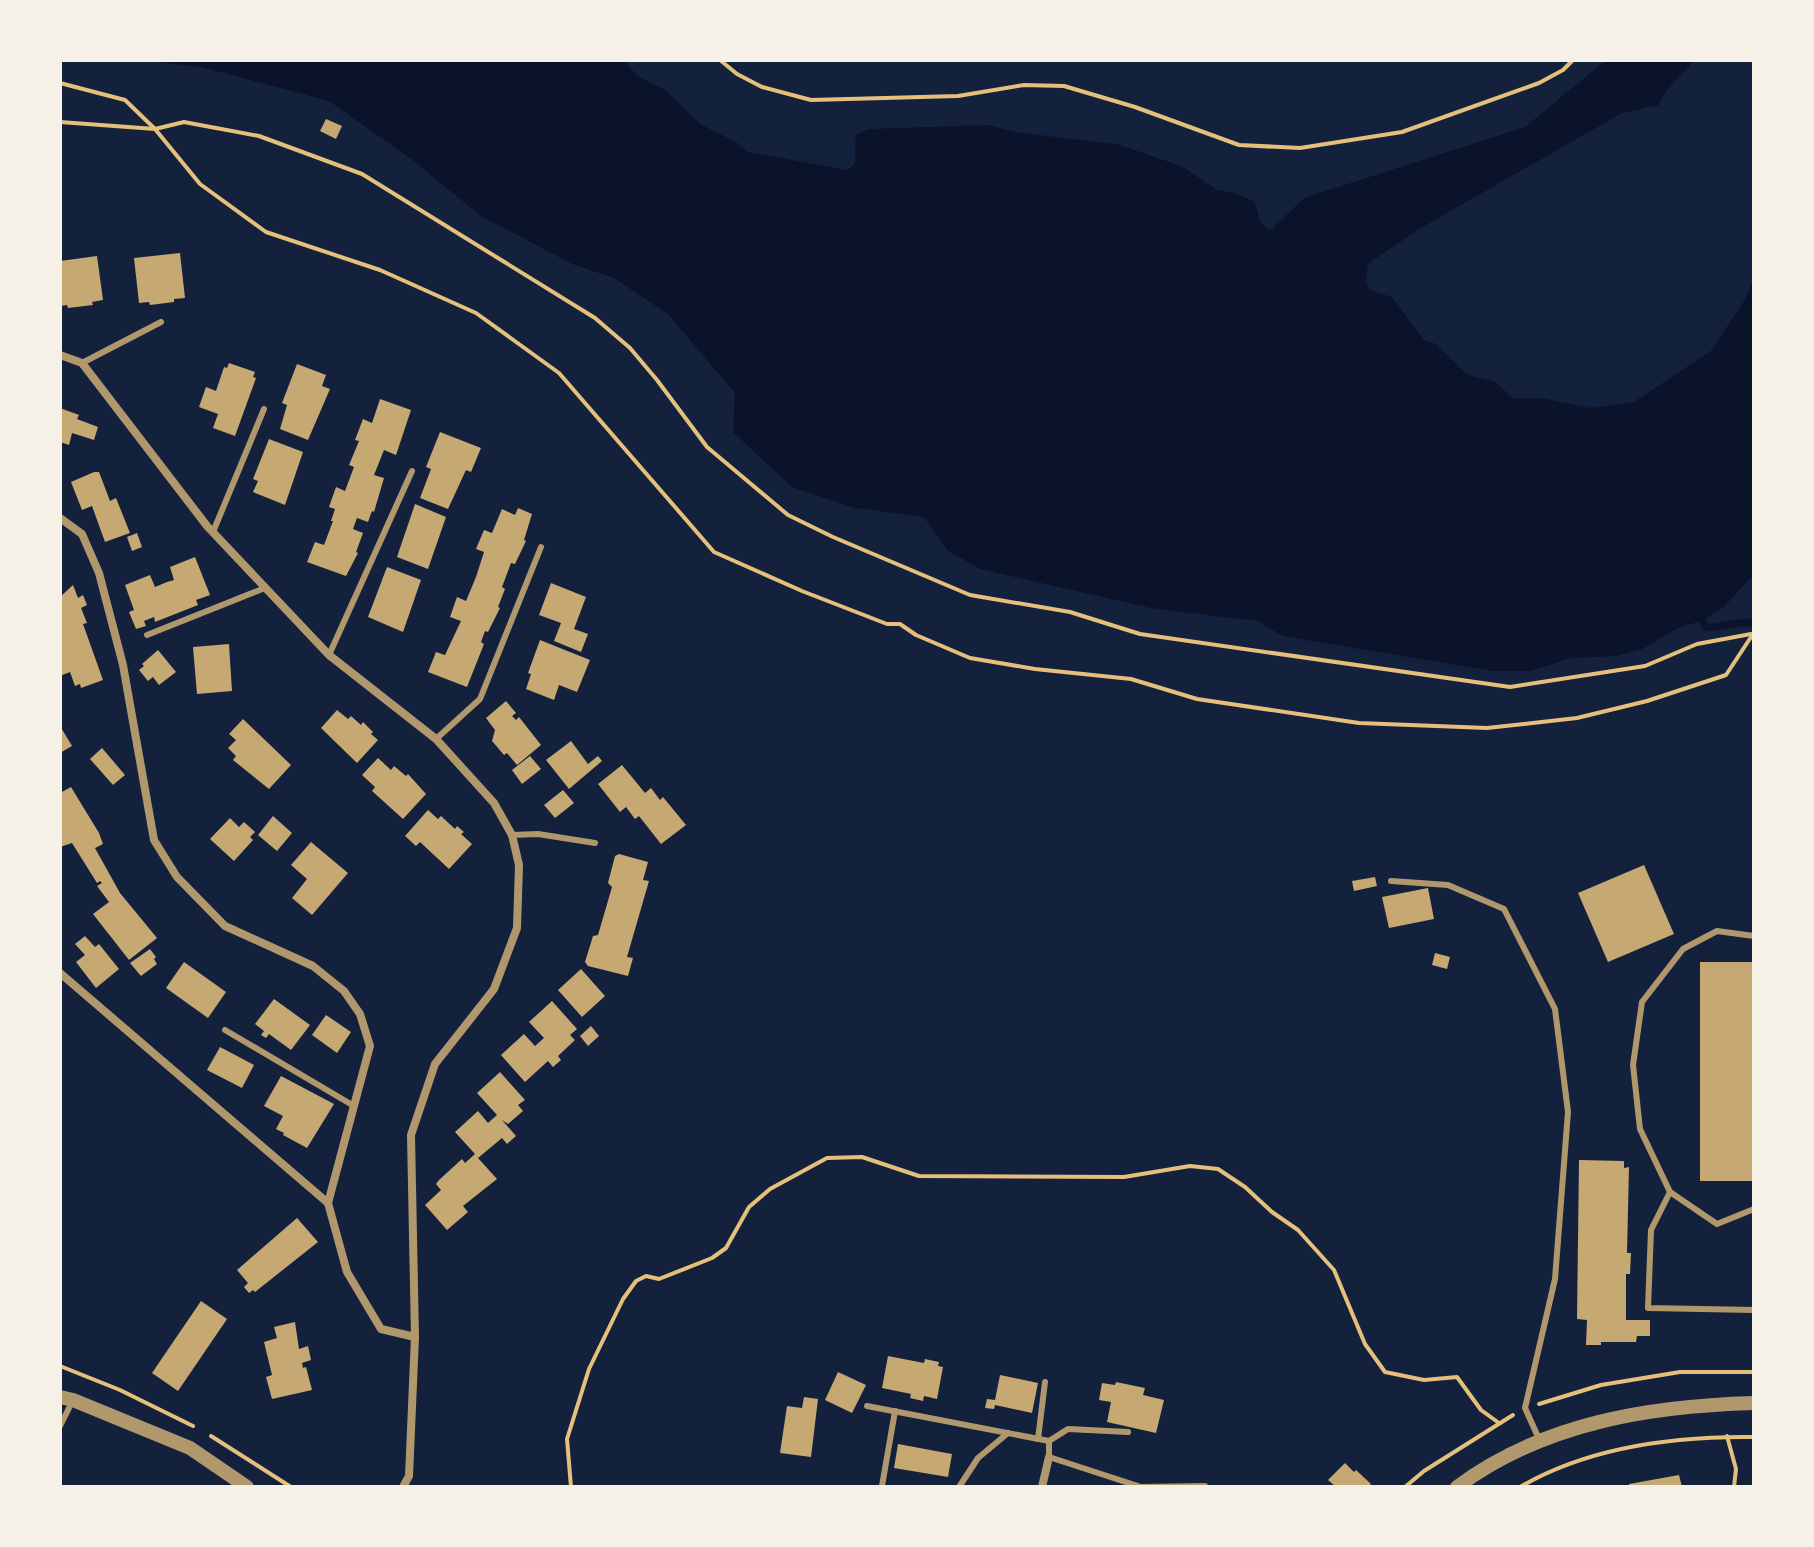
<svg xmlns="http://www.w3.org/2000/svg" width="1814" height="1547" font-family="Jost,sans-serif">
	<rect width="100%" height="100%" fill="#14213d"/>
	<path fill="#0b132b" d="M137,60H623L638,76L665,90L700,124L736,142L748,152L847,170L854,165C858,153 852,149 857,134L870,129L988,125L1021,133L1117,144L1181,166L1217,190L1235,193L1255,202L1260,222L1270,231L1304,198L1525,127L1606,60H1694C1684,75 1664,88 1659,105L1622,113L1419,229L1368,264L1366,284L1372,291L1392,297L1424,340L1436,344L1468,375L1494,381L1513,398H1542L1590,408L1634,402L1711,351L1744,301L1754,279V574L1724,607L1702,621L1680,627L1642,649L1617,656L1571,658L1531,671H1492L1282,636L1258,621L1155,609L980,569L947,550L924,517L855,508L792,487L733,432L735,393L668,314L614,278L572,264L481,216L411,159L329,101L202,67Z"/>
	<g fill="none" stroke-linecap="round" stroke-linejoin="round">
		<path stroke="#0b132b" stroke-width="7" d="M1702,621L1706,628L1746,622L1754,624"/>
	</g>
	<g fill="#c6a872">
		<path d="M326,119L342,126L336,139L320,131Z"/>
		<path d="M180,253L185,298L174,299V302L150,305L149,302L139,303L134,258Z"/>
		<path d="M97,256L103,300L92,302L93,305L68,308L67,305L60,306V261Z"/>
		<path d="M229,363L255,372L253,377L256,378L235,436L213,428L218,414L199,407L206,387L216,391L224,367L227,368Z"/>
		<path d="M297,364L326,375L322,386L330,389L308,440L280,429L287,405L282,403Z"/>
		<path d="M380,399L411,410L396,455L384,450L374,475L384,478L374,512L372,511L368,522L357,518L353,529L363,533L356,552L358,553L346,576L307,562L315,542L324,545L333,521H331L335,509L329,507L336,487L345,491L354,467L349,465L359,441L355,440L363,419L372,423Z"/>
		<path d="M60,408L79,415L77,419L98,427L94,440L72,433L69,445L60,442Z"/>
		<path d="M440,432L481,448L471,472L466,470L448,509L420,498L431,469L426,467Z"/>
		<path d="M269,439L303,452L285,505L253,492L258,481L253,479Z"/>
		<path d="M94,472H99L110,501L116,498L130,533L105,542L92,506L82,510L71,482Z"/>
		<path d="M415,504L446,517L428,569L397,557Z"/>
		<path d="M518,508L532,514L524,540L526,541L515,564L511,563L502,587L505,589L498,607L500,608L488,632L485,631L481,642L484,644L467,687L428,672L436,652L445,655L461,621L450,617L457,597L466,601L476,577L484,552L476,549L484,530L492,533L502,509L515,515Z"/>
		<path d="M137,533L142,547L132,551L127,537Z"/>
		<path d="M195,557L210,595L196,600L198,605L155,622L154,617L144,621L146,626L136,629L129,612L134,610L125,585L150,575L155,587L167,582L174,580L170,567Z"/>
		<path d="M387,567L421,580L403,632L368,617Z"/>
		<path d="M551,583L586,597L574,629L588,634L581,652L554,641L561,623L539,615Z"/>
		<path d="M73,585L78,598L83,595L87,605L81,608L87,623L83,624L103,680L81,688L80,684L75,686L70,672L60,676V597Z"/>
		<path d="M540,640L590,660L577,692L559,685L554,700L526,689L531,674L528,673Z"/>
		<path d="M229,644L232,691L197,694L193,647Z"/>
		<path d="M158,650L176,672L159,685L153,677L148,681L139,670L144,666L142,664Z"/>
		<path d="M506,701L516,713L512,716L516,720L519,717L541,745L517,765L507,753L504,755L492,741L495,730L486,718Z"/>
		<path d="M337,710L348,719L351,716L361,725L363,722L373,732L371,734L378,740L357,763L321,728Z"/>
		<path d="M243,719L291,765L269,789L233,760L236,756L228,748L236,740L229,734Z"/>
		<path d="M60,726L72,746L60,753Z"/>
		<path d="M571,741L588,764L598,756L602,761L569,789L546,760Z"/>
		<path d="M102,748L125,775L113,785L90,759Z"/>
		<path d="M530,756L541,769L522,784L512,770Z"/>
		<path d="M378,758L391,770L394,766L406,776L408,774L426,794L403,819L372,791L375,787L362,775Z"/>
		<path d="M622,765L645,793L651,788L660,800L663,797L686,825L661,844L639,816L635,819L626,807L620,812L598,784Z"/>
		<path d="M71,787L99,833L103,844L95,848L120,893L157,938L129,960L93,914L109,902L97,886L102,883L100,881L97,883L72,843L60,847V793Z"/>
		<path d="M563,790L574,803L555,818L544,805Z"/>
		<path d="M428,810L438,819L441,816L455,829L457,826L464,832L461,834L472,844L449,869L420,842L416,846L405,836Z"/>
		<path d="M273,816L292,833L277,851L258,835Z"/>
		<path d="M230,818L239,827L244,822L255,832L250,837L253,840L234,861L210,839Z"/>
		<path d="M311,842L348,873L312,915L292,898L307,879L291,865Z"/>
		<path d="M619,854L648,862L643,880L649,881L627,957L633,958L628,976L588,966L585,962L593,936L598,935L612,887L608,883L615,856Z"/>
		<path d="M1644,865L1674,934L1608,962L1578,893Z"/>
		<path d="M1375,877L1377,886L1354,891L1352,881Z"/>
		<path d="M1428,888L1434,919L1389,928L1382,897Z"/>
		<path d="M85,936L95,947L99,944L119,969L96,988L76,962L85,955L75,944Z"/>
		<path d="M150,949L156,957L154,959L157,964L141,976L130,963Z"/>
		<path d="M1435,953L1450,957L1447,969L1432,965Z"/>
		<path d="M184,962L226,992L208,1018L166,988Z"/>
		<rect x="1700" y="962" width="54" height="219"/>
		<path d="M581,969L605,996L582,1017L558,990Z"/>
		<path d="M274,999L310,1025L291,1050L269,1034L266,1038L261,1035L264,1031L255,1024Z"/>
		<path d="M552,1001L577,1029L570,1035L575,1040L558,1056L561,1060L553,1067L548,1061L525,1082L501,1055L524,1034L535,1046L544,1038L529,1022Z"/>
		<path d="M326,1015L351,1032L337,1053L312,1035Z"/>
		<path d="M591,1026L599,1036L588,1046L580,1036Z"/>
		<path d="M220,1047L254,1065L242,1088L207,1070Z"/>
		<path d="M500,1072L525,1100L518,1105L523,1111L508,1124L502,1120L516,1136L507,1144L502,1138L478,1158L497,1179L463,1206L468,1212L447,1230L425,1205L441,1190L436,1184L439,1180L462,1159L465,1163L475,1154L455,1132L478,1111L488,1123L497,1115L477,1093Z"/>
		<path d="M281,1076L334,1104L307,1148L283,1135L284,1133L276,1129L283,1116L264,1106Z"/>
		<path d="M1579,1160L1624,1161V1168L1629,1167L1627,1253H1631L1630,1274H1626V1320H1650V1336H1637L1636,1342H1601V1345H1586L1587,1320L1577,1319Z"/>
		<path d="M297,1218L318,1242L255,1292L253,1290L249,1293L244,1287L248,1283L237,1270Z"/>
		<path d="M201,1301L227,1319L178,1391L152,1373Z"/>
		<path d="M295,1322L299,1349L308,1346L311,1360L302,1363L303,1368L306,1367L312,1390L272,1399L266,1377L272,1375L264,1342L277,1338L274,1327Z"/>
		<path d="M888,1356L924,1363L925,1359L939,1362L938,1366L943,1367L937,1399L924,1396L923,1401L910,1398L911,1394L882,1388Z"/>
		<path d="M838,1372L866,1385L852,1413L825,1400Z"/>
		<path d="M1000,1375L1038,1383L1032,1413L995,1405L994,1409L985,1408L987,1399L995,1400Z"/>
		<path d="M1116,1382L1145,1388L1143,1395L1164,1400L1156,1433L1107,1422L1111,1402L1099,1400L1102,1383L1115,1385Z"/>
		<path d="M804,1397L818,1399L811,1457L780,1453L787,1406L802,1408Z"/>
		<path d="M898,1444L952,1454L948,1477L894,1468Z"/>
		<path d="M1345,1463L1354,1472L1356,1470L1371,1484L1368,1487H1336L1328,1480Z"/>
		<path d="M1679,1475L1682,1487H1629V1484Z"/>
	</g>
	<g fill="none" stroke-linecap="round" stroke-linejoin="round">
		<g stroke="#e5c07b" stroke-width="4">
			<path d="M720,60L737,74L762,87L811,100L958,96L1024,85L1064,86L1135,107L1239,145L1300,148L1402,132L1539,83L1563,70L1573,60"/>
			<path d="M60,83L125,100L155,129L200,184L266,232L380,270L476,313L559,373L714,552L802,591L887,624H900L916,635L970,658L1035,669L1131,679L1197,699L1359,723L1487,728L1577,718L1647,701L1726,675L1753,634"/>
			<path d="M60,122L155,129L184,122L259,136L362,174L595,318L630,348L657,380L707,447L788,515L833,537L970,595L1070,612L1140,634L1510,687L1645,666L1697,644L1751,634"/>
			<path d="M60,1366L120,1390L193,1426"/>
			<path d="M1539,1404L1601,1385L1680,1372H1754"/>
			<path d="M211,1436L291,1487"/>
			<path d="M1727,1436L1736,1469L1734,1487"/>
			<path d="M571,1487L567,1439L589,1369L623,1299L636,1281L646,1276L659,1279L712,1258L726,1248L749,1207L770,1189L827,1158L862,1157L919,1176L1124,1177L1190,1166L1218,1169L1245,1187L1272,1212L1298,1230L1334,1270L1365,1344L1385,1372L1424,1380L1457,1377L1481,1410L1499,1423"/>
			<path d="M1405,1487L1424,1471L1513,1415"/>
			<path d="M1520,1487C1590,1446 1674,1436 1754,1437"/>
		</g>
		<g stroke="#b1986c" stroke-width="6">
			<path d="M82,363L161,322"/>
			<path d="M213,532L264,409"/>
			<path d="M147,635L265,588"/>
			<path d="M329,655L412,471"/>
			<path d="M436,739L480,699L541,547"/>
			<path d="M512,835L538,834L595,843"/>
			<path d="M1391,881L1448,885L1504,909L1555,1009L1568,1112L1555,1279L1525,1408L1539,1439"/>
			<path d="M1754,936L1717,931L1683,949L1642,1002L1633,1065L1640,1129L1670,1192L1717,1224L1754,1209"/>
			<path d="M225,1030L354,1106"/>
			<path d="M1670,1192L1651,1230L1648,1308L1754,1310"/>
			<path d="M867,1406L1049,1441V1457L1141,1487L1205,1486"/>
			<path d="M60,1426L73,1400"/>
			<path d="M1038,1439L1045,1382"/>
			<path d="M1049,1441L1068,1429L1128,1432"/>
			<path d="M882,1486L895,1411"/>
			<path d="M959,1487L978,1458L1008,1433"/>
		</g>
		<g stroke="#b1986c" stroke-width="8">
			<path d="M60,355L82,363L207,526L329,655L436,739L494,803L512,835L519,865L517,928L494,989L435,1064L411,1135L415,1337L409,1476L403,1487"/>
			<path d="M60,518L82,534L99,573L123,665L154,840L177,877L225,926L313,966L344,991L360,1014L370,1046L328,1203"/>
			<path d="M60,973L328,1203L347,1272L381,1329L415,1337"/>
			<path d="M1042,1487L1049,1457"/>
		</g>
		<g stroke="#b1986c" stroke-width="14">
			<path d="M60,1397L73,1400L190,1448L247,1487"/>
			<path d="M1457,1487C1543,1423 1649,1406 1754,1403"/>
		</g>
	</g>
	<rect width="1814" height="1547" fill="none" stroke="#f6f1e7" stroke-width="124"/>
</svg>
